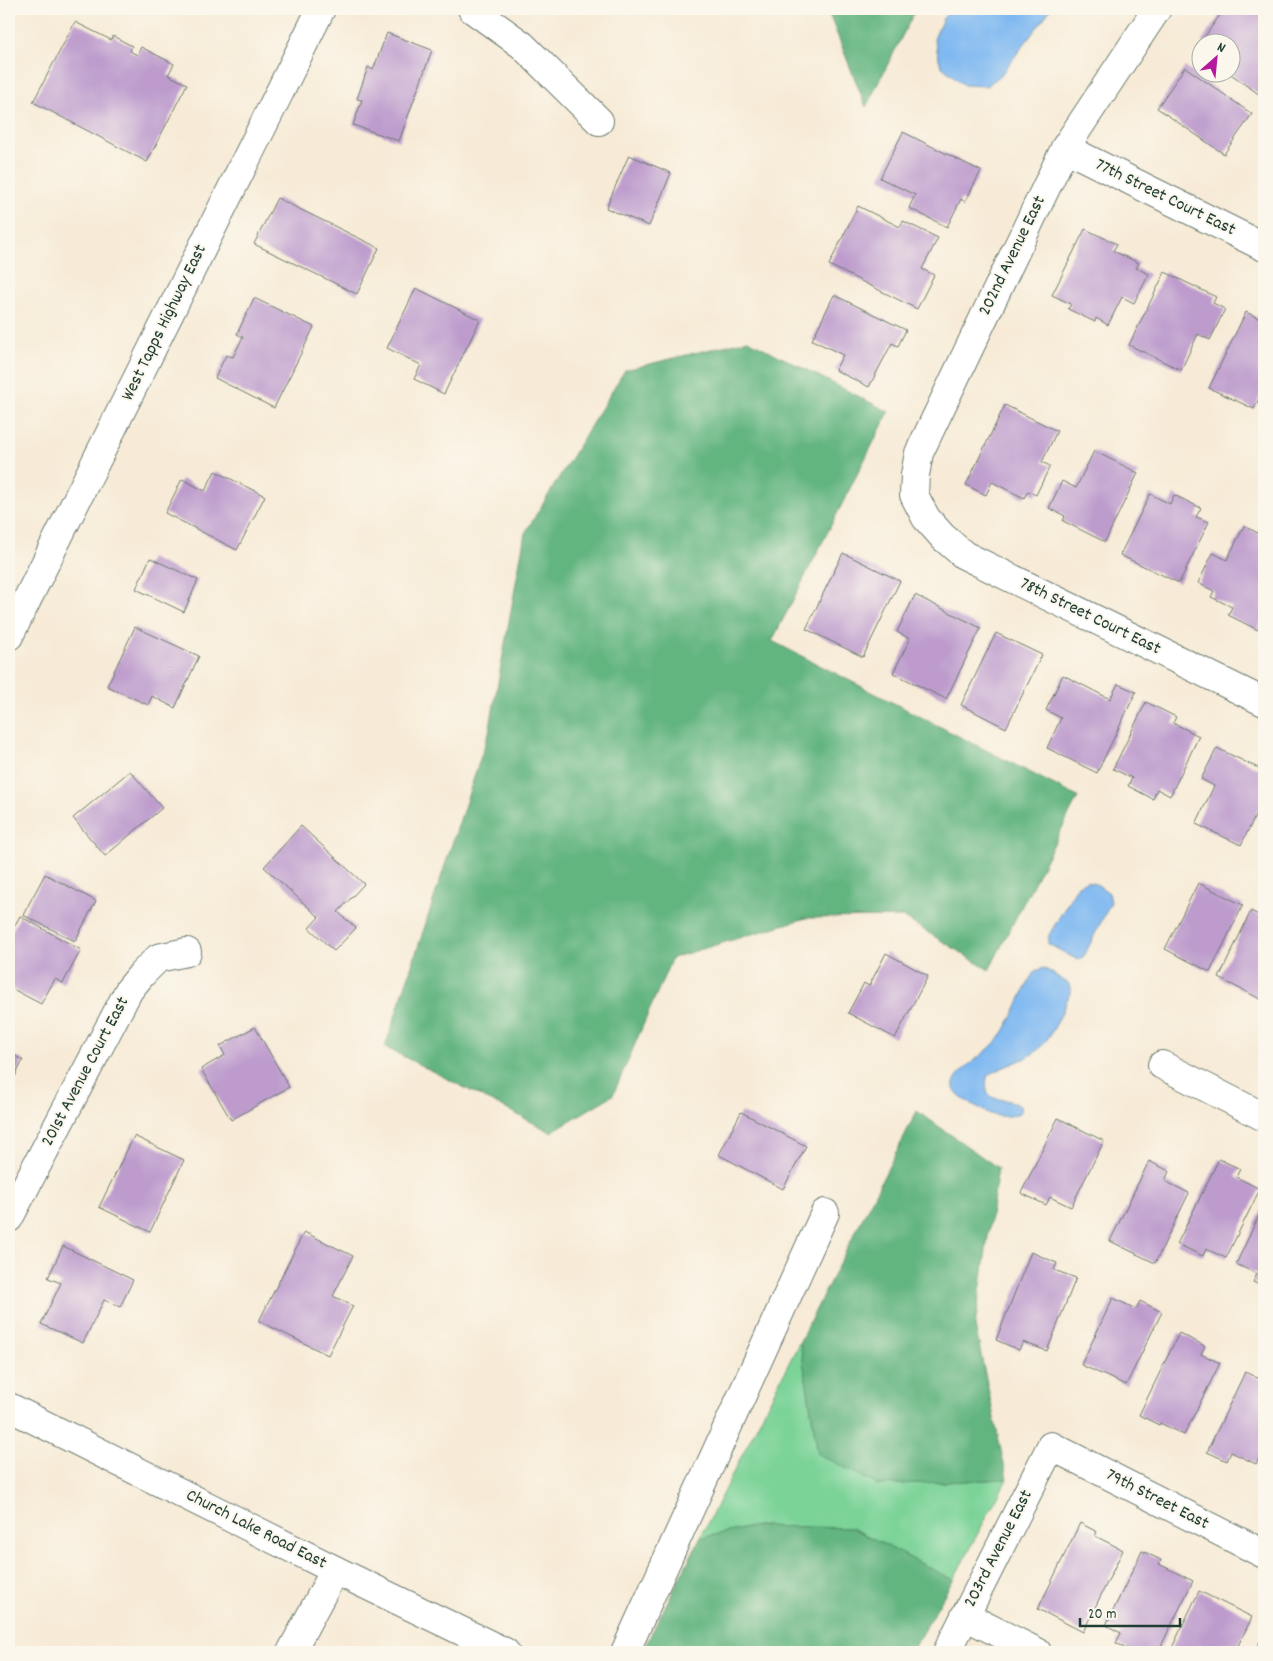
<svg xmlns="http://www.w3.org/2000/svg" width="1273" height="1661" font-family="Dekko,sans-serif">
	<rect width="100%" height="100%" fill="#fbf7ec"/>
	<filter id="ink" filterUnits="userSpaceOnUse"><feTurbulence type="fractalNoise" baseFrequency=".02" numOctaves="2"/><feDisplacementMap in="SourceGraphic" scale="10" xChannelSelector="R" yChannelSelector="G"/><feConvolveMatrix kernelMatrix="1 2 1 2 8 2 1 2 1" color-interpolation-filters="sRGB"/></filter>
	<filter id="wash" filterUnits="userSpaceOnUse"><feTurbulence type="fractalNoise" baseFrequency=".0096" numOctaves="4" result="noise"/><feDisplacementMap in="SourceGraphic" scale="20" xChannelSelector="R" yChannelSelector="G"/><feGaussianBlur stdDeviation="1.12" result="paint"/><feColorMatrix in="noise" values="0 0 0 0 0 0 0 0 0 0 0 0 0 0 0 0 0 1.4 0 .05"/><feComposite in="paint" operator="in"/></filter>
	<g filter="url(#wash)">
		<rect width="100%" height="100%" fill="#f7ebd7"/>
		<path fill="#7bd398" stroke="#4d8866" d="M800,1341L818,1454L878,1485L1007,1479L953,1580L852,1528L756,1526L700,1538Z"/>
		<g fill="#64b580" stroke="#42795a">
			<path d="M827,9H916L866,107Z"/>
			<path d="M748,340L889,412L772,641L1078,797L989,970L903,917L806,918L672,958L613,1095L551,1132L385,1047L489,732L525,533L625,370Z"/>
			<path d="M917,1111L998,1168L975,1326L1007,1479L878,1485L818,1454L800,1341Z"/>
			<path d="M756,1526L852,1528L953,1580L911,1652H642L700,1538Z"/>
		</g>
		<g fill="#80b9f1" stroke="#507b92">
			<path d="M952,9H1051L1000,76L986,86L964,85L941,66L934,39L943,18Z"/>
			<path d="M1087,881L1098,885L1109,893L1111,902L1084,956L1078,960L1048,944L1049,935L1078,885Z"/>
			<path d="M1044,968L1069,984L1071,991C1061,1013 1051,1044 1029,1056C1015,1064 999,1067 987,1077C984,1101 993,1097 1009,1101C1013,1102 1017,1105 1020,1106L1021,1112C1007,1119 993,1117 981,1109C973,1104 956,1098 954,1088C951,1075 976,1060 985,1052C991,1047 997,1041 1001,1036C1013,1018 1021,996 1031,977L1035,971Z"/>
		</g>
		<g id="blocks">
			<g fill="#bd9ccd">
				<path d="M1224,9H1253L1264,17V98L1228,72H1230V42H1201Z"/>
				<path d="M75,22L111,40L113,36L132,46L130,51L137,55L141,47L174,64L168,75L187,84L147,162L33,102Z"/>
				<path d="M387,33L432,50L399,141L353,125L362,100L357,99L368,67L373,70Z"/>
				<path d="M1185,67L1252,114L1224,154L1157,108Z"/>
				<path d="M903,132L981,171L965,202L961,199L947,227L909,208L915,195L880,178Z"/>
				<path d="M629,155L671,173L649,226L606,208Z"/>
				<path d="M277,198L379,248L357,294L254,244Z"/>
				<path d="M858,206L900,227L903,221L938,238L922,269L934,275L917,309L829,265Z"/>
				<path d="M1085,229L1117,244L1113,251L1139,263L1136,268L1149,274L1134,303L1122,297L1108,325L1096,318L1095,322L1068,309L1071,304L1052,295Z"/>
				<path d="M1165,272L1216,297L1213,303L1225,309L1210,340L1198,334L1181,370L1129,345Z"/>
				<path d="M416,288L480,320L444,394L414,379L421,365L387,348Z"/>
				<path d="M834,295L906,330L898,346L892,343L869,387L835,370L843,355L812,340Z"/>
				<path d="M254,298L314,327L274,408L215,378L226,355L233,357L243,337L237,334Z"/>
				<path d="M1246,312L1264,321V388L1254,409L1209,388Z"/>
				<path d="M1005,405L1057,431L1042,462L1050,466L1036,495L1028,491L1024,498L992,482L986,495L966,485Z"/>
				<path d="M1094,451L1138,473L1105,542L1063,521L1065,516L1049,508L1062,481L1076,488Z"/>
				<path d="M215,471L265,496L237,550L165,513L182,479L205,491Z"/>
				<path d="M1150,494L1170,504L1174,495L1201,508L1196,517L1209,522L1179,583L1120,555Z"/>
				<path d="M1244,526L1264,536V617L1258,630L1228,615L1232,607L1211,597L1214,591L1198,583L1213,553L1227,560Z"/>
				<path d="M843,553L900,581L863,657L806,629Z"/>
				<path d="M150,558L198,580L184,612L136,589Z"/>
				<path d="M915,595L981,628L946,699L893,673L910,639L897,632Z"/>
				<path d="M135,627L199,656L175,708L152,696L148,705L107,686Z"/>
				<path d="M996,633L1042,655L1006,728L961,705Z"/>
				<path d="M1063,675L1110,699L1118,684L1136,692L1097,773L1047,748L1061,718L1046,710Z"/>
				<path d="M1146,702L1176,717L1173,723L1199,736L1170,796L1157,789L1153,799L1128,786L1132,778L1113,769Z"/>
				<path d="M1217,748L1264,771V798L1241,845L1196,824L1214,786L1201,779Z"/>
				<path d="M130,771L162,808L105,856L73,818Z"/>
				<path d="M301,826L364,884L338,912L356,928L334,951L309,928L319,917L264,867Z"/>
				<path d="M45,874L96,901L75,941L23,915Z"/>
				<path d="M1198,883L1243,905L1210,972L1165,949Z"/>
				<path d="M1251,911L1264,918V1001L1219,978Z"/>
				<path d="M20,916L81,950L63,983L55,979L41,1004L9,987V936Z"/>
				<path d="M886,953L928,976L895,1038L848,1013L864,983L869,986Z"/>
				<path d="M255,1027L289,1087L231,1120L201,1069L225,1055L220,1046Z"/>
				<path d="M9,1053L23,1060L9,1089Z"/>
				<path d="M741,1112L806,1146L783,1189L719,1155Z"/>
				<path d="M1058,1118L1104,1141L1071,1207L1050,1197L1046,1205L1021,1193Z"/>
				<path d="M134,1136L184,1160L150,1232L99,1207Z"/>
				<path d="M1219,1159L1240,1169L1236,1177L1260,1189L1226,1258L1206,1249L1203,1256L1177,1244Z"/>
				<path d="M1149,1161L1169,1171L1165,1181L1189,1193L1155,1263L1110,1241Z"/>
				<path d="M1264,1205V1287L1253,1282L1257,1274L1236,1264Z"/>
				<path d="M304,1232L353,1256L333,1296L353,1306L328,1355L259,1321Z"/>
				<path d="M63,1246L133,1280L120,1307L104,1300L83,1343L41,1324L61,1283L48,1278Z"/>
				<path d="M1031,1252L1057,1263L1054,1270L1076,1278L1047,1351L1023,1342L1019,1350L996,1340Z"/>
				<path d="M1113,1298L1136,1309L1140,1301L1162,1312L1126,1385L1081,1365Z"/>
				<path d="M1179,1333L1205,1346L1201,1354L1220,1363L1184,1435L1160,1423L1159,1425L1139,1415Z"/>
				<path d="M1245,1372L1264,1381V1448L1256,1464L1231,1452L1227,1461L1207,1452Z"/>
				<path d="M1080,1523L1097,1532L1095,1536L1123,1550L1083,1632L1038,1609Z"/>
				<path d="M1142,1551L1161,1560L1159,1564L1193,1581L1158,1652H1135L1116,1643L1121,1633L1106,1625Z"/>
				<path d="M1199,1591L1252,1617L1235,1652H1170Z"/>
				<path d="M1264,1633V1652H1255Z"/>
			</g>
		</g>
	</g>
	<g filter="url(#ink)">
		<use href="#blocks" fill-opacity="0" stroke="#6b7a6d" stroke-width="1"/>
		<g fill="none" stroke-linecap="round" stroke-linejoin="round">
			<defs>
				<g id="minor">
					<path d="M472,9L522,45L599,121"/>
					<path d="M1157,9L1065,148L919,453L915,475L914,495L926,518L943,537L964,555L1264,702"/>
					<path d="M1065,148L1264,247"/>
					<path d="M9,636L321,9"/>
					<path d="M1162,1065L1264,1117"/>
					<path d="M9,1218L129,990L142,974L158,958L187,952"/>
					<path d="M9,1407L335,1570L505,1652"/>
					<path d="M965,1616L1037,1652"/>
					<path d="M291,1652L335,1570"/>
					<path d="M625,1652L825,1213"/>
					<path d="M947,1652L1051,1446L1264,1554"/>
				</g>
			</defs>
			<use href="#minor" stroke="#6b7a6d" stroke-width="30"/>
			<use href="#minor" stroke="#fff" stroke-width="28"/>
		</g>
	</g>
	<g text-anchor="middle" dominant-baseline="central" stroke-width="4" stroke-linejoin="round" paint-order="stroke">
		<g font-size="18" fill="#1f3d34" stroke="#fbf7ec">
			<text transform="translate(1165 198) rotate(26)">77th Street Court East</text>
			<text transform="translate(1013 256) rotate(-64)">202nd Avenue East</text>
			<text transform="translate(165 323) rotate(-64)">West Tapps Highway East</text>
			<text transform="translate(1090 617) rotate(26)">78th Street Court East</text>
			<text transform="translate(86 1072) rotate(-62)">201st Avenue Court East</text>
			<text transform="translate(1157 1500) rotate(27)">79th Street East</text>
			<text transform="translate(256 1530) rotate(27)">Church Lake Road East</text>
			<text transform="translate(999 1549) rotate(-63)">203rd Avenue East</text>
		</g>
	</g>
	<rect width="1273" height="1661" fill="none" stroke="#fbf7ec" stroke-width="30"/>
	<g transform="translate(1216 58) rotate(27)"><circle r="24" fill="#fbf7ec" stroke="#a3ada2"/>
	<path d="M0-4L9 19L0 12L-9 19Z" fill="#b5179e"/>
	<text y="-8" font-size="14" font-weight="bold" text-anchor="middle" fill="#1f3d34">N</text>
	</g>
	<path d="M1080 1618v8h100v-8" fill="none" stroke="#1f3d34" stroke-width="2.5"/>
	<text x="1088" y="1618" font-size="15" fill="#1f3d34" stroke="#fbf7ec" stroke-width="4" paint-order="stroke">20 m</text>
</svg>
